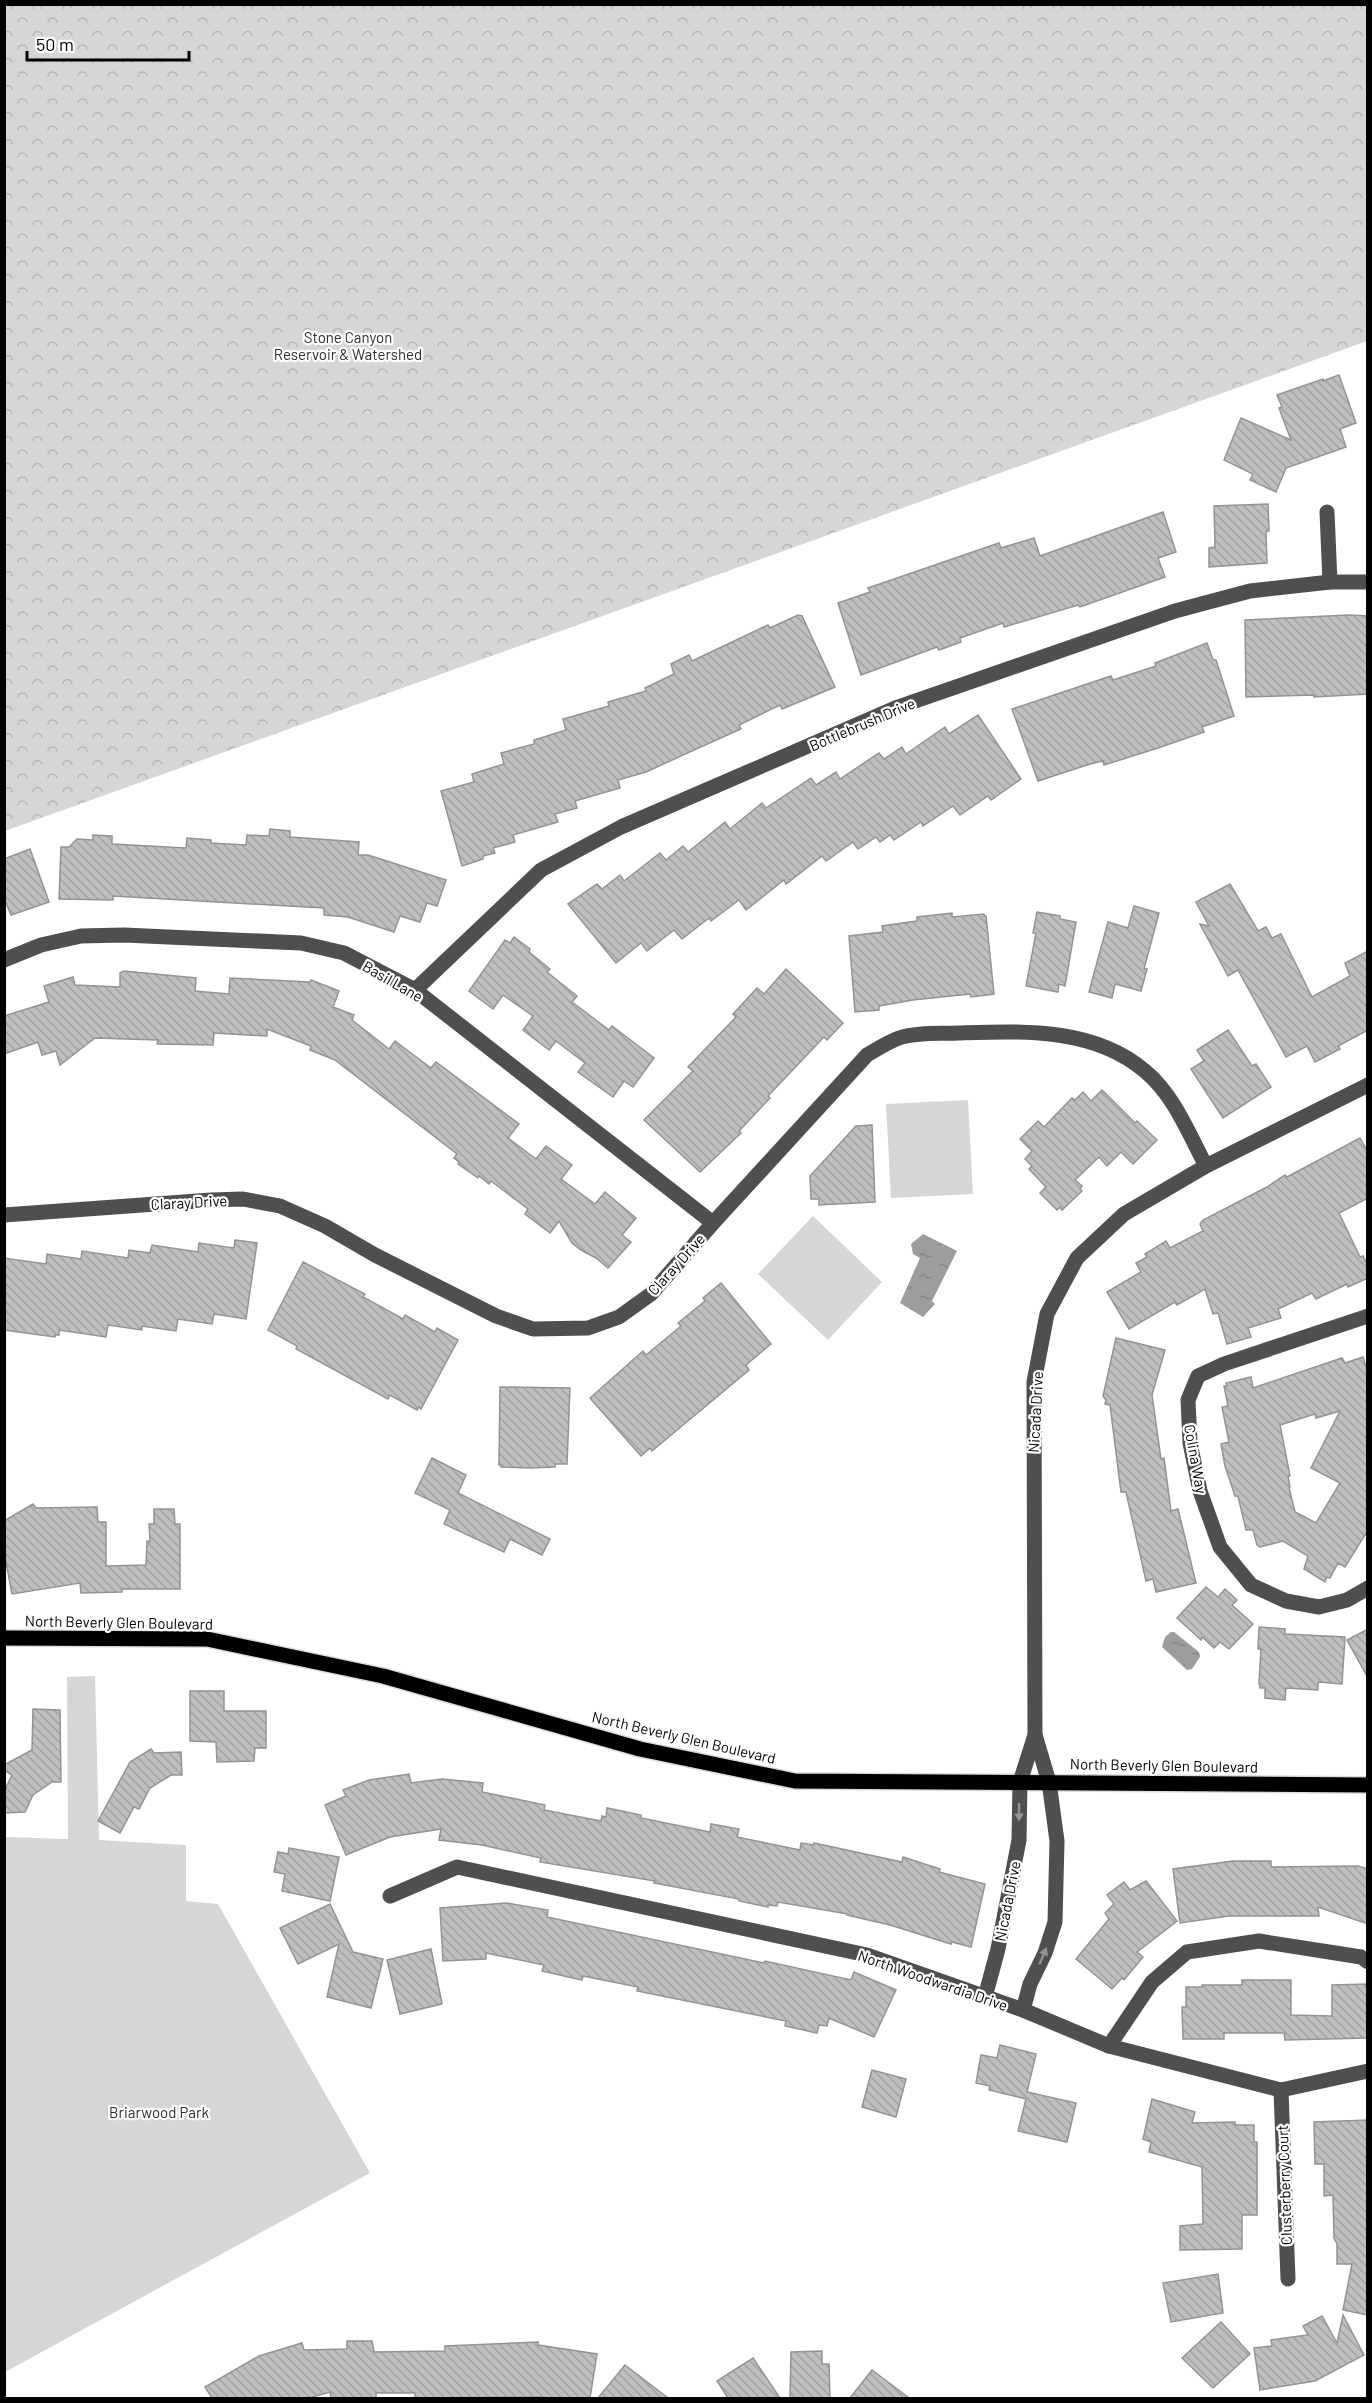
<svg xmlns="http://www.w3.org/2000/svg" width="1372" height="2403" font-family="Barlow,sans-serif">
	<defs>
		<pattern id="park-crowns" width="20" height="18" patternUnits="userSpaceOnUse" patternTransform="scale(1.5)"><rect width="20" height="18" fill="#d6d6d6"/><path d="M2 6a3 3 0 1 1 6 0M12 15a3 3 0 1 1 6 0" fill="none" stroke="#b6b6b6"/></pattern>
		<pattern id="water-ripples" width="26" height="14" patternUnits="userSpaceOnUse" patternTransform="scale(1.5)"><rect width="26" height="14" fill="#9d9d9d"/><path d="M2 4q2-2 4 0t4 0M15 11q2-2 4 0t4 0" fill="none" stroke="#858585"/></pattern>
		<pattern id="building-back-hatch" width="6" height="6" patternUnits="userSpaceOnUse" patternTransform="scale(1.5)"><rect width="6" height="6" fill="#bfbfbf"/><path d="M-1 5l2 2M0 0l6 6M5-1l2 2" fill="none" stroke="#a2a2a2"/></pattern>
	</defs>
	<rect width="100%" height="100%" fill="#fff"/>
	<g fill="#d6d6d6">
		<path d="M968,1100L973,1194L891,1198L886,1104Z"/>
		<path d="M813,1216L882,1282L828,1340L758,1274Z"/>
		<path d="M95,1676L99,1840L186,1845V1901L218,1904L370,2173L5,2372V1837L68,1839L67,1677Z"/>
	</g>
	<path fill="url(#park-crowns)" d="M5,4L1367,5V341L5,831Z"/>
	<g fill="url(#water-ripples)">
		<path d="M923,1234L957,1251L932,1301L935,1304L923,1317L900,1303L920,1258L913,1254L911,1244Z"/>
		<path d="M1171,1632H1174L1199,1652L1200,1657L1192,1669L1187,1670L1162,1647L1165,1637Z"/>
	</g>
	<g fill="url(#building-back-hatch)" stroke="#939393" stroke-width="1.5" fill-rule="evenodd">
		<path d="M1339,375L1356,423L1340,429L1346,447L1286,468L1276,492L1250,480L1253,474L1224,460L1241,418L1291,440L1279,408L1282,407L1277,395L1323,379V381Z"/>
		<path d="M1268,504L1269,531H1266L1267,563L1209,567V548L1215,547L1214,506Z"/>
		<path d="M1163,512L1176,552L1158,558L1165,577L1080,607L1078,605L1004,627L1003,623L960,638L961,642L939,650L937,647L861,675L838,603L870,592L868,588L999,543L1001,548L1034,538L1040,556Z"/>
		<path d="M798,615L802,616L835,687L782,709L780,705L739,725L741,729L694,750L646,772L618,780L620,788L575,801L577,808L555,814L558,822L513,835L515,842L493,848L495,853L483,856V859L462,866L441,791L474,782L472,774L504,764L501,753L534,744V740L566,730L563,719L609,706L608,702L646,691L645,688L674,674L671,664L689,655L692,661L768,625L770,628Z"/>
		<path d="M1349,615L1368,616V694L1314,697V695L1246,697L1245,620Z"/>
		<path d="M1207,643L1213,660H1216L1234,716L1202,727L1204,732L1158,748L1104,765L1103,761L1090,764L1038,781L1012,709L1111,676L1113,680L1156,666L1155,663Z"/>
		<path d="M978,715L1021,779L991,800L988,796L960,815L953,806L923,826L921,822L894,840L890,835L880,842L876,837L858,849L853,842L826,861L822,856L786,884L784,880L746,910L739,900L711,921L709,918L682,939L674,930L647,951L641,943L616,963L568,904L597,884L602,889L620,875L624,881L660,853L666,860L683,846L688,852L725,822L730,829L762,803L766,808L811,778L816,785L836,772L840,779L879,753L884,759L902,747L906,754L945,727L949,734Z"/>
		<path d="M270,829L290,831V837L359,842L358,855H368L446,880L437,906L427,903L420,922L400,916L394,932L348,917L324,915V908L113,896V900L59,899L61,847H69L77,839L93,840V835L112,836V844L186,848L187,838L211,840V843L246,845L247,835L269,836Z"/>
		<path d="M30,849L49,902L11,915L4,898V859Z"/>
		<path d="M1230,884L1258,931L1266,927L1272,938L1281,934L1312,997L1350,976L1345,963L1368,951V1030L1338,1046L1340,1049L1315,1062L1307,1046L1286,1057L1238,970L1228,976L1200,924L1209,926L1196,902Z"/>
		<path d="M1134,906L1159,913L1144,969H1147L1141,991L1115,984L1112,998L1089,992L1108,922L1128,928Z"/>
		<path d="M1037,912L1060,916V919L1076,922L1065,986L1059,984L1058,992L1026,986L1036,933H1033Z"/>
		<path d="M952,913V917L984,914V916H986L994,994L971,997L970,994L913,1000L879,1006V1010L855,1012L849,936L883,932L882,926L917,921V917Z"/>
		<path d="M514,937L530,949L529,952L550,969L547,972L577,996L572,1002L609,1030L612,1026L654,1058L633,1087L624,1081L613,1097L578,1072L585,1063L556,1041L549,1050L523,1030L533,1016L503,995L493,1009L469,991L505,940L510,943Z"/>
		<path d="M786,969L843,1023L827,1040L824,1037L768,1096L770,1098L739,1131L741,1133L700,1172L644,1120L693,1071L688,1067L736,1017L733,1014L757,988L764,994Z"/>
		<path d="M124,971L196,978L195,991L229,994L230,978L310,982L311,980L339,991L333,1007L354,1015L352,1020L389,1049L395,1041L431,1068L436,1062L519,1124L508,1138L536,1159L546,1146L572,1165L561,1179L595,1204L605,1192L636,1218L622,1235L631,1242L608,1268L596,1258L581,1250L572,1243L559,1221L550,1233L525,1214L528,1209L491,1181L489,1184L479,1176L478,1178L458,1164L459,1162L454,1158L457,1154L335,1060L310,1050L311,1046L267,1029V1036L214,1033L213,1045L157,1044L158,1040L95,1038L60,1065L56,1051L42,1055L38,1042L4,1054V1016L49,1002L44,986L73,977L75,985L120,987V973Z"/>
		<path d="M1228,1030L1252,1066L1256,1064L1271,1087L1223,1118L1191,1069L1204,1061L1197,1050Z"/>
		<path d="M1102,1090L1135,1123L1137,1121L1157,1140L1133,1164L1121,1152L1107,1166L1099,1157L1075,1180L1082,1186L1080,1189L1082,1191L1062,1210L1060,1207L1057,1210L1040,1193L1046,1187L1029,1169L1032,1166L1025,1159L1032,1151L1020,1139L1038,1121L1044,1127L1072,1098L1075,1100L1083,1092L1091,1101Z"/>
		<path d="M872,1125L875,1202L819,1205V1199H811L810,1176L856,1126Z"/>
		<path d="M1360,1138L1368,1152V1198L1339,1213L1360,1257L1363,1256L1368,1266V1278L1348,1287L1347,1284L1316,1299L1312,1293L1278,1309L1281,1318L1248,1328L1251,1337L1227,1344L1218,1313L1213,1314L1205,1289L1177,1305L1175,1302L1129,1329L1107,1292L1141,1272L1136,1263L1147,1257L1145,1254L1166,1241L1170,1248L1203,1231L1200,1224L1203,1220L1267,1187L1285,1175L1287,1177Z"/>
		<path d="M235,1240L257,1243L246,1319L214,1314L212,1324L178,1319L176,1331L142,1326V1330L108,1325L106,1337L59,1330V1335H55V1337L4,1330V1258L46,1264L47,1254L81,1259L82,1251L128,1258L129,1250L150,1253L152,1245L198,1252L199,1243L234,1248Z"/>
		<path d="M303,1262L365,1294L363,1297L403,1319L405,1315L435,1332L437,1328L458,1340L421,1409L419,1407L417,1410L390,1395L388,1399L296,1349L297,1346L268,1330Z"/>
		<path d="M721,1283L771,1344L746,1365L749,1370L652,1451L650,1448L641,1456L590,1398L643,1351L646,1355L681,1326L678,1323L705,1301L703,1298Z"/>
		<path d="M1116,1338L1165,1350L1152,1395L1161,1459L1164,1458L1171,1511L1178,1509L1196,1583L1156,1592L1153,1579L1146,1581L1126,1492H1121L1110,1405L1105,1404L1106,1400L1103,1396Z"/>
		<path d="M1363,1357L1368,1373V1530L1345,1567L1338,1563L1330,1578L1327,1577L1325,1582L1304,1569L1308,1556L1283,1541L1260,1547L1257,1545L1253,1530H1246L1238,1496H1235L1225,1466L1221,1444L1229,1442L1222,1407L1228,1406L1224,1386H1227L1226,1383L1251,1377L1253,1388L1342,1358L1345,1363ZM1340,1411L1311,1468L1340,1483L1316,1523L1295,1512L1289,1488L1290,1487L1288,1476H1290L1280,1425L1315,1414L1316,1418Z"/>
		<path d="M500,1387L570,1388L567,1464H555V1467L529,1468L501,1467V1465H499Z"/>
		<path d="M432,1458L466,1475L458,1493L550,1539L542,1555L510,1539L504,1552L444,1524L450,1510L415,1493Z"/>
		<path d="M33,1504L36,1508L97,1507L98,1522H106V1566L146,1565L147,1541L150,1542L149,1524H154V1509H174L175,1524H180V1589H122V1592L81,1593L80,1583L12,1594L4,1552V1521Z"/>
		<path d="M1206,1587L1218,1597L1225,1589L1237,1600L1232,1605L1253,1624L1229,1649L1220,1642L1214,1648L1202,1637L1201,1640L1177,1618Z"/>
		<path d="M1259,1627L1285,1629V1634L1345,1637L1342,1684L1318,1682V1690L1286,1688L1285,1700L1265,1698V1688H1260L1259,1683L1261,1649H1258Z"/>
		<path d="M1368,1629V1678L1347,1640Z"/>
		<path d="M190,1691H224V1711H266V1748H255L254,1761L217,1762L216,1742L190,1741Z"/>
		<path d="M33,1709L60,1710L61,1782H52L33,1795L25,1812L4,1813V1792L12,1775L4,1770V1765L32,1750Z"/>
		<path d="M151,1749L154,1753L181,1752L182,1775H171L150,1788L139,1809L134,1807L120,1833L98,1821L130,1762Z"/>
		<path d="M409,1774L411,1783L442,1779L483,1783L482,1792L487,1793L545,1805L544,1810L601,1821L602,1816L606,1817L607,1808L641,1815V1818L710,1832L711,1824L739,1829L737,1837L800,1850L801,1843L814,1845V1843L902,1862L903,1857L940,1869L939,1872L985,1884L971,1947L952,1942L951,1944L890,1925L847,1915L848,1914L778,1902L777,1906L768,1905V1907L739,1901V1899L654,1883L655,1881L540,1862L541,1858L482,1845L439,1840L441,1829L390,1837L346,1855L325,1805L346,1796L343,1790L369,1780Z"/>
		<path d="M289,1848L339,1857L330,1901L282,1891L285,1874L274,1872L278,1852L288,1854Z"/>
		<path d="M1233,1861H1271V1867L1358,1866L1368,1869V1924L1318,1907L1319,1916H1229L1180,1923L1173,1869Z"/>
		<path d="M1146,1881L1177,1921L1137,1952L1143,1957L1124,1980L1122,1978L1112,1989L1076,1959L1109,1919L1105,1913L1114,1904L1107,1895L1124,1882L1130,1890Z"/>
		<path d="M507,1903L548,1910L547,1917L764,1963L765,1961L851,1980L854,1972L896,1990L874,2037L829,2018L827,2026L819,2025L817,2033L785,2026L786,2021L637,1991L638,1987L583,1976L582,1980L542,1971L544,1965L486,1953V1959L443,1961L440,1908Z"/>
		<path d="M330,1904L353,1952L383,1959L371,2008L327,1997L339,1944L298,1964L280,1928Z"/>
		<path d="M431,1949L442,2004L400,2014L387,1960Z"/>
		<path d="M1242,1980H1291V2015L1332,2016V1985L1368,1984V2038L1285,2040L1284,2033H1224V2039H1183L1182,2007H1186V1987H1202V1985H1242Z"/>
		<path d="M1000,2045L1036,2054L1027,2092L1076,2103L1067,2142L1018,2131L1026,2099L989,2090L990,2086L976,2083L981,2055L997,2058Z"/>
		<path d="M872,2070L906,2079L896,2117L862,2107Z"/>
		<path d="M1152,2099L1195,2112L1192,2123L1235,2122V2125H1254V2142H1257V2215H1242V2249L1180,2250V2226L1203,2224L1202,2167L1149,2152L1151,2142L1143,2139Z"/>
		<path d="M1368,2120V2315L1343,2310L1352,2264H1337V2244L1334,2238L1333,2195L1324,2196V2164H1315L1314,2122Z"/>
		<path d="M1218,2274L1223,2313L1171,2322L1163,2283Z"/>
		<path d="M1343,2315L1364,2355L1315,2381L1260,2390L1254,2348L1272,2346L1271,2340L1308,2335L1303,2326L1322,2316L1337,2343Z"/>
		<path d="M1221,2322L1250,2354L1213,2388L1182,2358Z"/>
		<path d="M347,2341H372L374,2352L445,2351V2346L538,2342V2345L597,2354L590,2398H544V2397L415,2398V2393H376V2398H331L330,2392L309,2398H212L205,2387L259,2356L302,2343L304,2350L347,2349Z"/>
		<path d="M822,2351V2364H829L830,2398H790L791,2352Z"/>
		<path d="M753,2358L780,2398H728L717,2381Z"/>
		<path d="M625,2365L668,2398H598Z"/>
		<path d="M872,2370L909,2398H850Z"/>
	</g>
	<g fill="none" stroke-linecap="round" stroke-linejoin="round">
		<defs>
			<path id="major" d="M4,1638L207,1639L383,1676L640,1749L795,1781L1368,1785"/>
		</defs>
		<use href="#major" stroke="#dbdbdb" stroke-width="18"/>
		<g stroke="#4f4f4f" stroke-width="15">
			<path d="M1327,512L1330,582"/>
			<path d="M4,960L41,945L81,936L124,935L301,943L344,953L415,990L713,1223"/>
			<path d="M415,990L541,870L621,827L898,707L1175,611L1250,591L1330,582H1368"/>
			<path d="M4,1215L211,1200L243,1199L280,1206L325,1226L375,1255L496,1316L533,1329L588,1328L619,1317L651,1294L713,1223L867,1055C877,1049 888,1042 899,1038C917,1032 939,1034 958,1033C1022,1031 1093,1027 1145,1071C1174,1095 1189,1134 1206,1166"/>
			<path d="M1368,1316L1224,1364L1198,1376L1188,1400L1190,1443L1200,1491L1220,1547L1251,1585L1286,1601L1319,1607L1347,1600L1368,1588"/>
			<path d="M390,1896L457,1867L867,1955L1023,2010L1109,2046L1281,2090L1368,2071"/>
			<path d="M985,1997L998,1949L1019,1840L1020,1782L1035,1735"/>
			<path d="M1023,2010L1030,1984L1045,1953L1055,1922L1057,1841L1049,1782L1035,1735L1034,1382L1047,1314L1077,1258L1124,1214L1206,1166L1368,1085"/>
			<path d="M1109,2046L1152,1982L1187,1952L1259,1941L1361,1957L1368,1962"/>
			<path d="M1281,2090L1288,2279"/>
		</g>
		<use href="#major" stroke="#000" stroke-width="15"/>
	</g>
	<defs><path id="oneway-solid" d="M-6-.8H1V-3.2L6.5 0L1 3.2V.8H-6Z" transform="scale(1.5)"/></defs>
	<g fill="#959595">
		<use href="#oneway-solid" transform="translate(1019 1812) rotate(90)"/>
		<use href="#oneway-solid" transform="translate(1043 1956) rotate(-67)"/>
	</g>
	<g text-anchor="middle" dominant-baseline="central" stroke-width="4.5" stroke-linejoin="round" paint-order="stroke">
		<g font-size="15" fill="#2d2d2d" stroke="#fff">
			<text x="348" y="337">Stone Canyon<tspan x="348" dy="17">Reservoir &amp; Watershed</tspan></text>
			<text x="159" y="2112">Briarwood Park</text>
		</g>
		<g font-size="15" fill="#000" stroke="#fff">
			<text transform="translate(862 724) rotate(-23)">Bottlebrush Drive</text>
			<text transform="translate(393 981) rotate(30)">Basil Lane</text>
			<text transform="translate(189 1202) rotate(-3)">Claray Drive</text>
			<text transform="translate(676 1264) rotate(-48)">Claray Drive</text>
			<text transform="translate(1035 1412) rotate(-87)">Nicada Drive</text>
			<text transform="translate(1196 1459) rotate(80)">Colina Way</text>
			<text transform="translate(119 1622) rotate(1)">North Beverly Glen Boulevard</text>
			<text transform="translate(684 1737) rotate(13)">North Beverly Glen Boulevard</text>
			<text transform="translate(1164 1765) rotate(1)">North Beverly Glen Boulevard</text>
			<text transform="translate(1007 1901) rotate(-79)">Nicada Drive</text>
			<text transform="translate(933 1980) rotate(19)">North Woodwardia Drive</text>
			<text transform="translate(1284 2185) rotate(-92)">Clusterberry Court</text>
		</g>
	</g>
	<rect width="1372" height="2403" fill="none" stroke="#000000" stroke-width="12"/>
	<path d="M27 51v9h162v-9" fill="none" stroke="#000000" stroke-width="3"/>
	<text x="36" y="51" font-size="18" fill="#000000" stroke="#ffffff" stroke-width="4.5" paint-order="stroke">50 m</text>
</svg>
